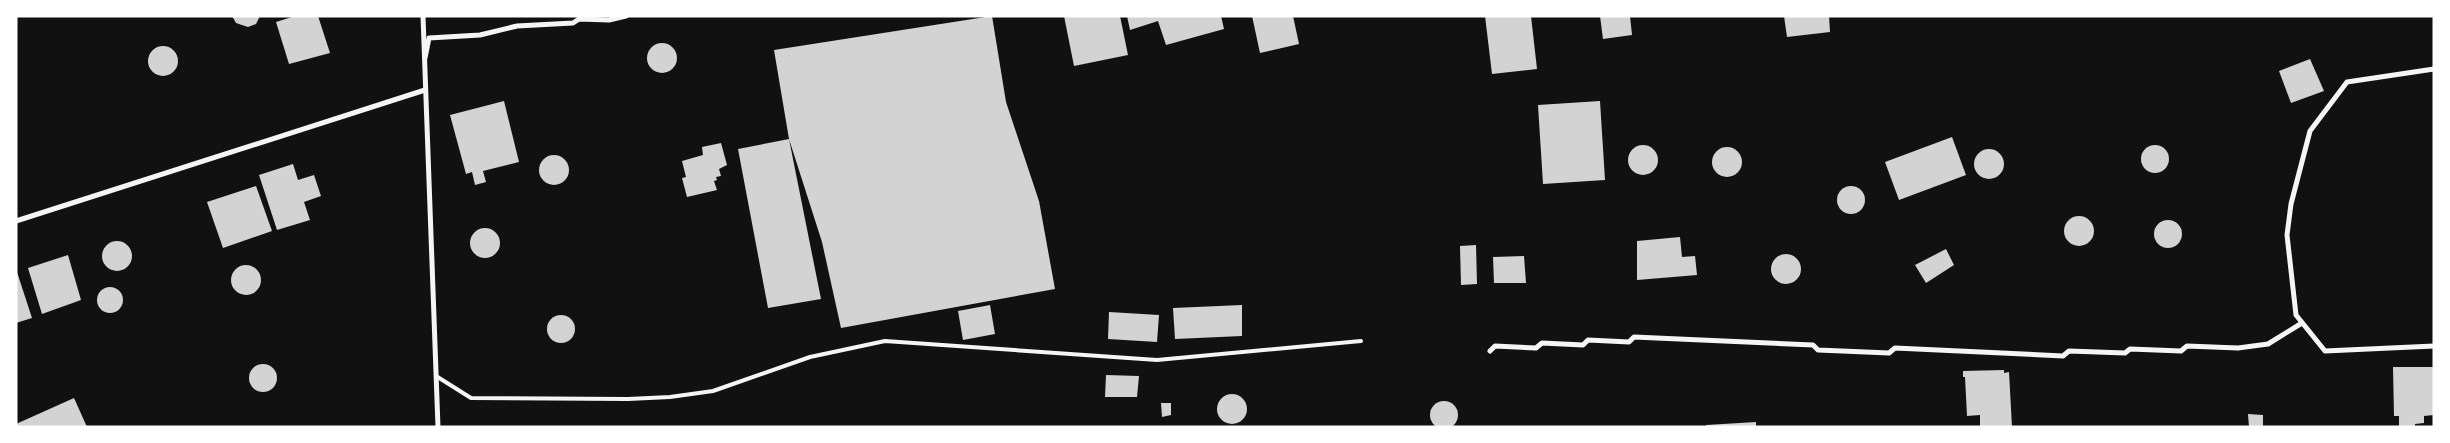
<svg xmlns="http://www.w3.org/2000/svg" width="2450" height="443" font-family="'Source Sans 3',sans-serif">
	<rect width="100%" height="100%" fill="#111"/>
	<g fill="#d3d3d3">
		<path d="M232,16H260L256,24L248,27L236,23Z"/>
		<path d="M295,16H318L330,53L289,64L276,22Z"/>
		<path d="M992,16L1006,102L1039,201L1055,289L841,328L822,242L789,139L821,299L768,308L738,149L789,139L774,50Z"/>
		<path d="M1064,16H1120L1128,55L1074,66Z"/>
		<path d="M1127,16H1221L1224,29L1166,45L1158,21L1130,30Z"/>
		<path d="M1252,16H1293L1299,44L1260,53Z"/>
		<path d="M1485,16H1531L1537,69L1492,74Z"/>
		<path d="M1600,16H1630L1632,35L1603,39Z"/>
		<path d="M1784,16H1829L1830,32L1787,37Z"/>
		<circle cx="662" cy="58" r="15"/>
		<circle cx="163" cy="61" r="15"/>
		<path d="M2310,59L2324,91L2291,103L2279,71Z"/>
		<path d="M504,101L519,162L483,171L486,182L475,185L472,172L466,174L450,115Z"/>
		<path d="M1600,101L1605,180L1543,184L1538,105Z"/>
		<path d="M1952,137L1966,175L1899,200L1885,162Z"/>
		<path d="M721,143L727,165L719,169L721,176L716,177L717,180L714,181L717,190L687,197L682,178L686,177L682,161L703,155L702,147Z"/>
		<circle cx="2155" cy="159" r="14"/>
		<circle cx="1643" cy="160" r="15"/>
		<circle cx="1727" cy="162" r="15"/>
		<circle cx="1989" cy="164" r="15"/>
		<circle cx="554" cy="170" r="15"/>
		<path d="M293,164L298,180L314,175L321,196L304,202L310,220L277,230L259,175Z"/>
		<circle cx="1851" cy="200" r="14"/>
		<path d="M256,186L272,231L223,248L207,202Z"/>
		<circle cx="2079" cy="231" r="15"/>
		<circle cx="2168" cy="234" r="14"/>
		<circle cx="485" cy="243" r="15"/>
		<path d="M1680,237L1682,257L1695,256L1697,275L1637,280V241Z"/>
		<circle cx="117" cy="256" r="15"/>
		<path d="M1476,245L1477,284L1461,285L1460,246Z"/>
		<path d="M1946,249L1954,265L1926,283L1915,265Z"/>
		<circle cx="1786" cy="269" r="15"/>
		<path d="M68,255L81,300L42,314L28,268Z"/>
		<path d="M1524,256L1526,283H1494L1493,257Z"/>
		<circle cx="246" cy="280" r="15"/>
		<path d="M16,269L32,318L16,323Z"/>
		<circle cx="110" cy="300" r="13"/>
		<path d="M990,305L995,334L963,340L958,311Z"/>
		<path d="M1242,305V336L1175,339L1173,308Z"/>
		<path d="M1109,312L1159,315L1157,342L1108,339Z"/>
		<circle cx="561" cy="329" r="14"/>
		<circle cx="263" cy="378" r="14"/>
		<path d="M2393,367H2434V415L2424,416V423L2415,424V427H2399V416H2394Z"/>
		<path d="M2004,370V373L2009,372L2012,427H1980V415L1967,416L1965,377H1963V371Z"/>
		<path d="M1106,375L1139,376L1137,397H1105Z"/>
		<circle cx="1232" cy="409" r="15"/>
		<path d="M74,398L87,427H16V424Z"/>
		<circle cx="1444" cy="415" r="14"/>
		<path d="M1161,403H1171V415L1162,417Z"/>
		<path d="M2248,414L2263,415V427H2249Z"/>
		<path d="M1756,422V427H1706V425Z"/>
	</g>
	<g fill="none" stroke-linecap="round" stroke-linejoin="round">
		<path stroke="#f5f5f5" stroke-width="4" d="M436,376L471,398L628,399L670,397L713,391L810,357L885,341L1157,360L1361,341"/>
		<g stroke="#f5f5f5" stroke-width="5">
			<path d="M423,16L438,427"/>
			<path d="M425,58L429,38L480,35L517,26L573,23L579,19L609,20L626,16"/>
			<path d="M2434,69L2347,82L2310,131L2291,204L2287,235L2296,315L2325,351L2434,346"/>
			<path d="M16,221L425,90"/>
			<path d="M1490,351L1495,346L1536,348L1542,343L1583,345L1588,340L1629,342L1634,337L1813,345L1818,350L1889,353L1895,348L2063,356L2069,351L2125,353L2130,349L2181,351L2187,346L2238,348L2268,344L2302,323"/>
		</g>
	</g>
	<rect width="2450" height="443" fill="none" stroke="#ffffff" stroke-width="35"/>
</svg>
